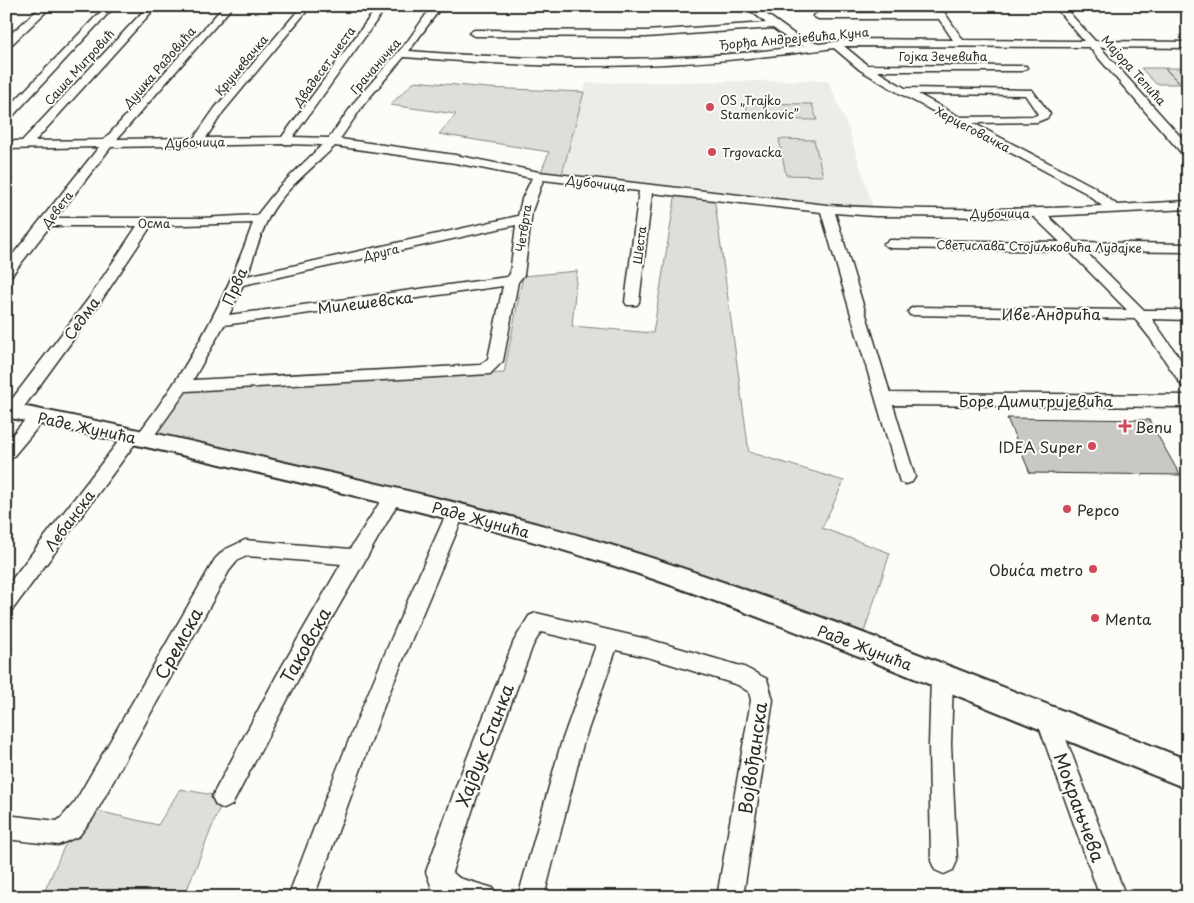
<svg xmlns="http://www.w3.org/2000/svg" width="1194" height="903" font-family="'Playpen Sans',sans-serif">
	<rect width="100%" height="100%" fill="#fdfcf7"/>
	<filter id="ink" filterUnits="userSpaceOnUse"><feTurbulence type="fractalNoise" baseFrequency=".02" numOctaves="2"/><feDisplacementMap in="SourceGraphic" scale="10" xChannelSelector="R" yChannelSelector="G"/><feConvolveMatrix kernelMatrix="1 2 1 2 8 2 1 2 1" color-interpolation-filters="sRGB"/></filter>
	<g filter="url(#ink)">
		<path fill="#edece8" d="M828,80L849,131L873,207L820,203L562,174L577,121L586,83Z"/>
		<g fill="#dfdeda" stroke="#858482">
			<path d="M1141,68H1164L1180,84H1156Z"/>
			<path d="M1165,68H1188V84H1181Z"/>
			<path d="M415,81L487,88L584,92L562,174L541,172L549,152L439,134L456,114L390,105Z"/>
			<path d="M746,103L812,104L817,120L749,119Z"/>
			<path d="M779,139L814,140L823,176L786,175Z"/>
			<path d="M676,192L714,196L749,452L844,481L822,528L890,553L864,632L631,550L492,510L156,433L182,386L504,373L523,276L577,271L572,326L653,333Z"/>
			<path d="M180,789L224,797L184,897H42L64,847L89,809L158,825Z"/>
		</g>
		<path fill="#c9c8c4" stroke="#2b2b2b" d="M1007,418L1149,420L1180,475L1030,473Z"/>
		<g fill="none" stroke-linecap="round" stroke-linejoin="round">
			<defs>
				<g id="minor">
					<path d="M42,6H52L10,46L6,47V38Z"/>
					<path d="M106,6H115L10,119L6,120V110Z"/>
					<path d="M148,6H157L35,141L104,140L224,6H233L117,139L194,138L215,108L302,6H311L223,112L206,138L282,137L378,6H387L293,137L329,138L356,100L407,42L432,6H442L409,51C541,61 673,64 804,46L793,43L773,28L646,37L474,36L469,33L474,30L646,31L766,23L745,6H755L801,39L819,44L854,39L953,40L939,19H818L813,16L818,13H935L931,6H940L963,40L1084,41L1054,6H1063L1095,41L1188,42V48L1100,47L1188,145V157L1184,156L1089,47L844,46L867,65L1026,66L1027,68L1022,71H877L905,88L1032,90L1050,114L1047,118L1037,122L973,123L1094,187L1117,205L1188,201V209L1048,216L1076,242L1188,244V252L1085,251L1144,310H1188V320L1152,319L1188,370V387L1182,386L1150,338L1135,319L910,315L908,312L910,309L915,307L1127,310L1069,251L890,248L883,244L890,240L1060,242L1034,217L875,216L835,213L890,393L1188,395V407L893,405L915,477L912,482L906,484L900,482L821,212L652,193L639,302L637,305H627L625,302L639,191L543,180L532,211L524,275L518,282L503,361L490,374L186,391L149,443L143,445L136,442L13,609L6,611V587L125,433L131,431L138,434C188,369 226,300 253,223L151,226L99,304L18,415L12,417L6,415V407L89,298L137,226H50L11,276L6,277V263L99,147L6,149V141H22ZM834,48L860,70L899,93L1086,193L1102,206C1010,210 918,211 827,205L539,172L455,155L340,139L364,104L404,57C463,61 521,66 579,66C664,66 749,60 834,48ZM918,94L1025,95L1038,114L1035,116L960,117ZM285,144L322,145L280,186L257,215L201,218H56L111,147ZM335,146L455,163L532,178L522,199L518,216L247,276C254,257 260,234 269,217C284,189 313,168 335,146ZM516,225L510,274L507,277L229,315L243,285ZM503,286L488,359L480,365L193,380L224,325Z"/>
					<path d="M37,411L43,413L45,417L43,421L12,458L6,460V442L31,413Z"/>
					<path d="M393,489L399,491L402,496L313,651L232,805L224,809L216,805L212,797L216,789L277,675L341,564L247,556L238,560L229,571L93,818L79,836L58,845L6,839V815L57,821L61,818L75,802L215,559L224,550L245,540L350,549L387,491Z"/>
					<path d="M456,505L463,507L465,512L385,703L314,897H288C336,766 390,639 447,512L449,507Z"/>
					<path d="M536,613L651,640L744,667L767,679L773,700L743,897H717L751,700L749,692L738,685L651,658L616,650L583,744L544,897H518L561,744L596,645L541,632L533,645L482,781L452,872L459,878L493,888L497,897H442L432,888L426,872L458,781L514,641L529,616Z"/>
					<path d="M942,666L950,669L953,676L951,745L957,861L953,870L944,874L935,870L931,861L929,745L931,676L934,669Z"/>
					<path d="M1047,708L1055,711L1058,718L1126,897H1100L1036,718L1039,711Z"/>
				</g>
				<path id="major" d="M6,403C112,423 217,447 322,471C421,494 520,517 617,547C811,608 999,686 1188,760V789C998,714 812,632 618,567C525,537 430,514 335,491C226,465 116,439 6,417Z"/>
			</defs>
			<use href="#minor" stroke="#2b2b2b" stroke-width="3"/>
			<use href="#major" stroke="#2b2b2b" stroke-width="4"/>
			<use href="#minor" fill="#fdfcf7" fill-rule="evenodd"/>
			<use href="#major" fill="#fdfcf7" fill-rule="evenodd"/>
		</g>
	</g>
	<g fill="#d1495b" stroke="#fdfcf7" stroke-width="2">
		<circle cx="710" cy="107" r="5"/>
		<circle cx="712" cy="152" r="5"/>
		<path d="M1122.5 418.5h5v5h5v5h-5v5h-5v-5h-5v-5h5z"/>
		<circle cx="1092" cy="446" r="5"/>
		<circle cx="1067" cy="509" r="5"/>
		<circle cx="1093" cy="569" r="5"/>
		<circle cx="1095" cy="618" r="5"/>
	</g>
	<g text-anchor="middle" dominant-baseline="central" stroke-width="4" stroke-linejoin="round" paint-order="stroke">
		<g font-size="12" fill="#2b2b2b" stroke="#fdfcf7">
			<text transform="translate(794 38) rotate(-5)">Ђорђа Андрејевића Куна</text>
			<text x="943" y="56">Гојка Зечевића</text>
			<text transform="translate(241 65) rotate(-50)">Крушевачка</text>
			<text transform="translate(324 66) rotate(-54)">Двадесет шеста</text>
			<text transform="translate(375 66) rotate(-49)">Грачаничка</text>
			<text transform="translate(79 67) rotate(-48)">Саша Митровић</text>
			<text transform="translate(159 67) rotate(-49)">Душка Радовића</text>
			<text transform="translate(1134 70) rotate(48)">Мајора Тепића</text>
			<text transform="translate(973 129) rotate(28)">Херцеговачка</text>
			<text transform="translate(195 142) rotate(-1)">Дубочица</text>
			<text transform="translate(596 183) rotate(7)">Дубочица</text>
			<text transform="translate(57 209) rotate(-52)">Девета</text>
			<text x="1000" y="213">Дубочица</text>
			<text x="154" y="223">Осма</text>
			<text transform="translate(523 228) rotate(-81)">Четврта</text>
			<text transform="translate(639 245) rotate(-83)">Шеста</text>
			<text transform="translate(1039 246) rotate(1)">Светислава Стојиљковића Лудајке</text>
			<text transform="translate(381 252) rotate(-13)">Друга</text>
		</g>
		<g font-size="12" fill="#2b2b2b" stroke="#fdfcf7" text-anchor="start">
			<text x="720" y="100">OS „Trajko<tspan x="720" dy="14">Stamenkovic”</tspan></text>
			<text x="722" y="152">Trgovacka</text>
		</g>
		<g font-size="15" fill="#2b2b2b" stroke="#fdfcf7">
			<text transform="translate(234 286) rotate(-66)">Прва</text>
			<text transform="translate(365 302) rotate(-7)">Милешевска</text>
			<text x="1051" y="313">Иве Андрића</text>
			<text transform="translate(81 318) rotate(-54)">Седма</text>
			<text x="1036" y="400">Боре Димитријевића</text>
			<text transform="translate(87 427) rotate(12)">Раде Жунића</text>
			<text transform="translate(481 519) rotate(15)">Раде Жунића</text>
			<text transform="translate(69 520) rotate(-53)">Лебанска</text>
			<text transform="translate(865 647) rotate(21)">Раде Жунића</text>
		</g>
		<g font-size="15" fill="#2b2b2b" stroke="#fdfcf7" text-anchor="start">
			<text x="1135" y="426">Benu</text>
			<text x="1082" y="446" text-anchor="end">IDEA Super</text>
			<text x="1077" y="509">Pepco</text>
			<text x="1083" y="569" text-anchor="end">Obuća metro</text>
			<text x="1105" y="618">Menta</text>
		</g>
		<g font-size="18" fill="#2b2b2b" stroke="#fdfcf7">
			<text transform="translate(178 643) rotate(-61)">Сремска</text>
			<text transform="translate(305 645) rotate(-61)">Таковска</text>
			<text transform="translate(484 745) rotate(-69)">Хајдук Станка</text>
			<text transform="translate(752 758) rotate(-82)">Војвођанска</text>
			<text transform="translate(1080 807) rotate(70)">Мокрањчева</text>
		</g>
	</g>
	<rect width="1194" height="903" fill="none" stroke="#fdfcf7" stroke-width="25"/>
	<rect x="12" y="12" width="1169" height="878" fill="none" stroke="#2b2b2b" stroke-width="2" filter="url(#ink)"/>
</svg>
